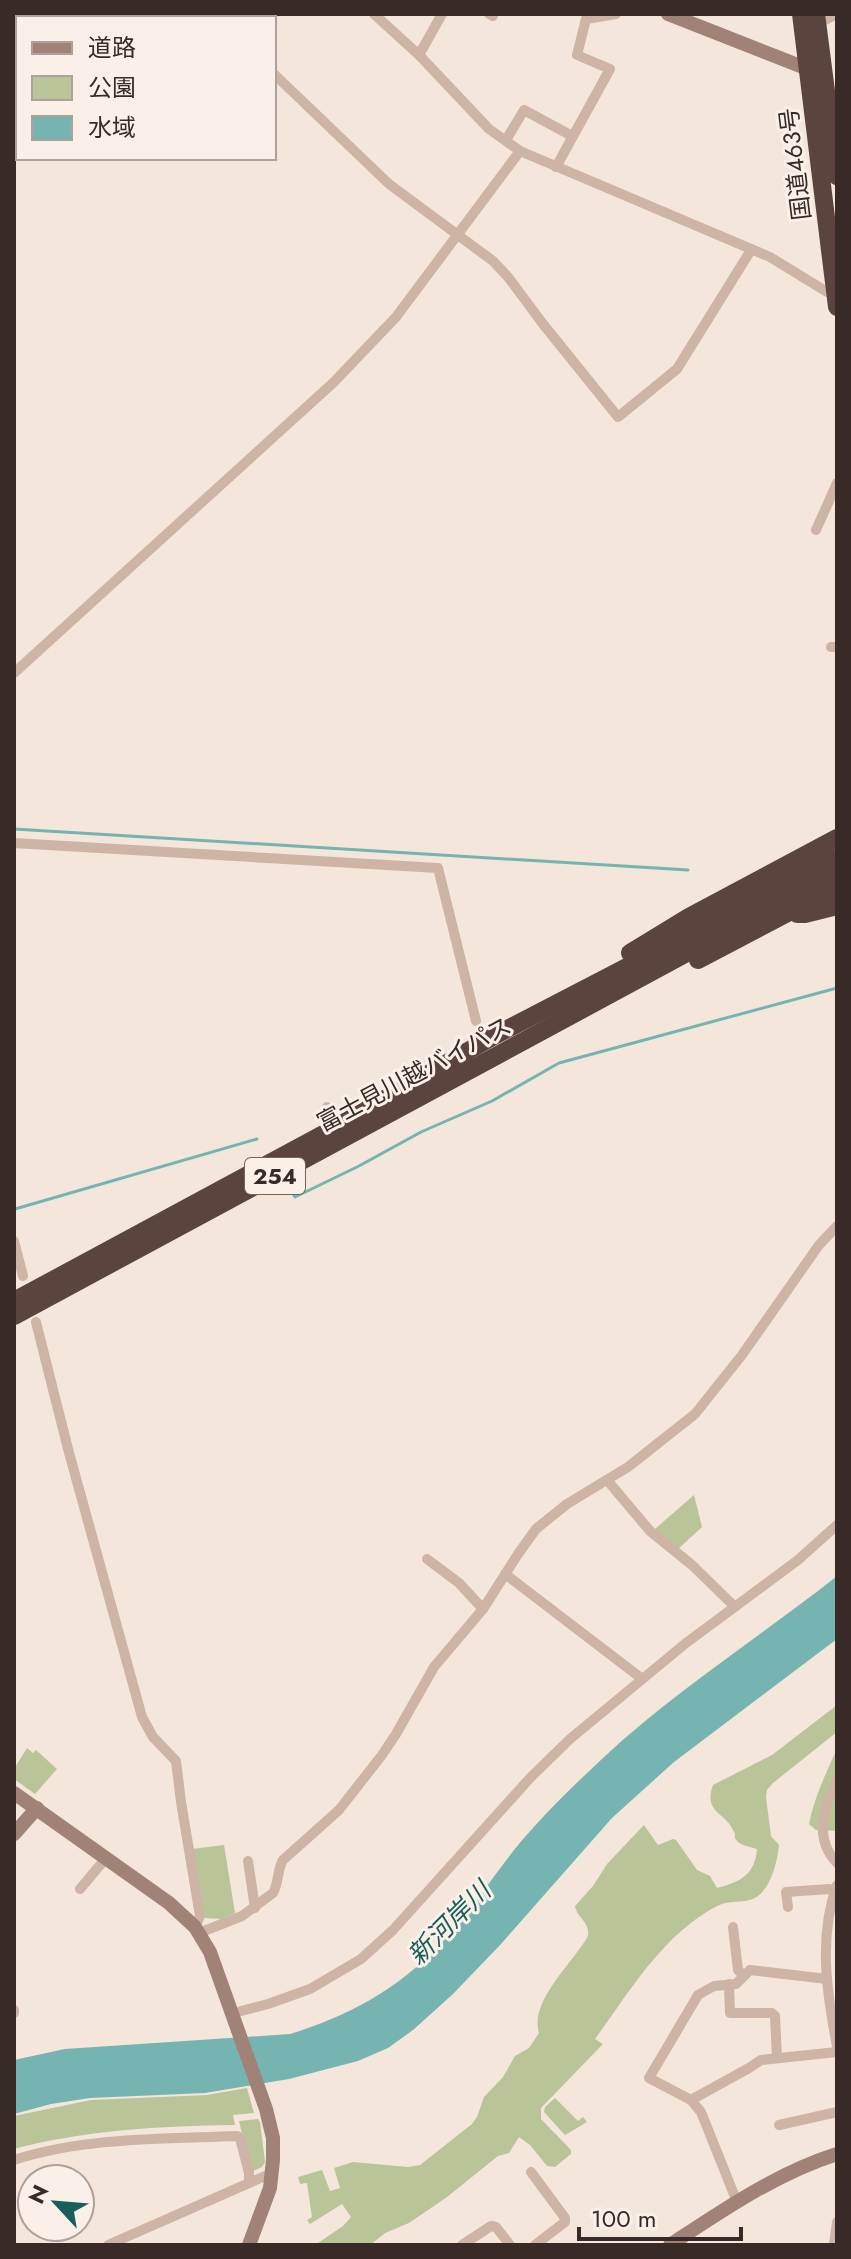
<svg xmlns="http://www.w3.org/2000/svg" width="851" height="2259" font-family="Jost,'Noto Sans JP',sans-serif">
	<rect width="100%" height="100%" fill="#f4e6da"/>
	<g fill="#b9c598">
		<path d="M694,1495L702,1527L678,1549L655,1529Z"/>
		<path d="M837,1705V1732L773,1783L767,1790L766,1797L771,1836L779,1845C777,1862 772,1885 758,1896C748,1904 733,1900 722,1904C716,1906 710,1910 705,1913C657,1944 628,1994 595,2039L603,2044L541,2108V2119L571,2150V2154L555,2167L547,2166L530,2145L519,2137L509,2153L498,2156L447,2197L409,2223L385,2233L370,2245H315L343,2226L351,2217L342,2204L310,2224L307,2220L312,2217L307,2183L300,2184L298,2177L322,2170L330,2191L340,2188L334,2168L353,2162L408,2167L420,2165L472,2124L477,2117L484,2097L503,2077L515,2056L529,2048L539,2033C529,2001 573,1963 588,1936C590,1922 577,1918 575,1906L593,1886L607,1864L644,1825L658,1845L673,1839L676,1840L697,1870L710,1876L717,1888C740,1882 755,1875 757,1849C751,1847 743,1846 738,1842C731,1835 738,1838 733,1830C725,1812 703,1813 713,1785L772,1755Z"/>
		<path d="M27,1748L33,1753L36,1750L57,1769L35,1794L14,1779V1769Z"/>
		<path d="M837,1749V1831L816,1830L809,1824C814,1798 826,1773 837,1749Z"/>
		<path d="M224,1845L235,1913L222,1919L205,1918L192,1849Z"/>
		<path d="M247,2088L254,2113L233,2115L235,2125C161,2126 85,2130 14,2149V2116L91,2100L207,2095Z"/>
		<path d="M555,2098L578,2121L583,2117L587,2122L565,2135L544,2112L545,2107Z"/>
		<path d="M258,2119L260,2122L265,2162L262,2167L251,2172L239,2121Z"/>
	</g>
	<path fill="#76b4b2" d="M837,1576V1639L674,1762L612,1818L501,1944L453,1994L413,2030L388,2048L358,2061L289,2079L205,2093L90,2098L51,2104L14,2114V2060L65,2049L290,2034C346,2017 399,1989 439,1945C467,1916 489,1882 514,1850C541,1817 572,1787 603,1758C675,1691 760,1637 837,1576Z"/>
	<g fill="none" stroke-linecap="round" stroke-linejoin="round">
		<g stroke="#76b4b2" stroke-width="3">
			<path d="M14,829L688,870"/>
			<path d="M289,1188L295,1197L359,1166L421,1132L492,1101L559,1063L837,988"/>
			<path d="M15,1209L257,1139"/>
		</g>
		<g stroke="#cdb4a5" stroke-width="10">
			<path d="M210,14L214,18"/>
			<path d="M374,14L419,55L489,129L520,151L770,257L827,292L835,291"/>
			<path d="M489,14L493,16"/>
			<path d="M817,24L837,14"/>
			<path d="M419,55L442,14"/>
			<path d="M274,74L389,184L493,261L508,277L543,324L618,417L677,369L751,250"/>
			<path d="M506,140L524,110L572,136"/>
			<path d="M556,167L610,69L577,55L586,19L616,14"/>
			<path d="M816,530L837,483"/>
			<path d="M831,647H837"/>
			<path d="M14,673L334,382L396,317L520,151"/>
			<path d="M14,843L438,868L476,1021"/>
			<path d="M327,1107L334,1133"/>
			<path d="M14,1241L23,1276"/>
			<path d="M36,1322L68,1449L142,1717L153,1737L176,1761L181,1802L200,1916L195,1927"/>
			<path d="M607,1480L650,1531L692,1565L735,1607"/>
			<path d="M427,1559L459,1583L483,1609"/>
			<path d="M505,1574L641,1678"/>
			<path d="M837,1781C824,1809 813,1838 837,1863"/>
			<path d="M248,1861L255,1908"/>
			<path d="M837,1885C818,1937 827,1994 837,2046"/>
			<path d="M80,1889L106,1858"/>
			<path d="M788,1907L786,1892L829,1889L835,1890"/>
			<path d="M733,1927L738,1970L744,1976"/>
			<path d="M199,1933L242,1916L273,1893C279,1883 277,1870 283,1860L339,1810L382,1755L396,1734L434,1667L483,1609L518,1554L536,1529L567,1504L628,1467L695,1414L742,1355L819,1245L837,1226"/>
			<path d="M729,1984L730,2013H772L775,2016L777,2058"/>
			<path d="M14,2010V2013"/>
			<path d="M241,2011L268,2004L310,1989L361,1959L393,1930L531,1777L570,1739L686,1643L798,1560L837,1525"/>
			<path d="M691,2100L749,2068L761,2060L837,2052"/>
			<path d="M779,2125L837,2112"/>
			<path d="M14,2160C85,2137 164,2139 237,2136L240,2138L249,2173V2183"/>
			<path d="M531,2172L565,2218V2222L535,2245"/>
			<path d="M737,2202L701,2112L691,2100L649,2078L698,1995L714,1986L736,1984L750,1970L827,1979"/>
			<path d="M108,2245L272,2173"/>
			<path d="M462,2245L491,2226L496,2227L510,2245"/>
			<path d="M834,2245L837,2222"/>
		</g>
		<g stroke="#a18276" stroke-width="14">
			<path d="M668,14L808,69"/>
			<path d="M14,1793L169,1903L195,1927L210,1952L266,2109L273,2138V2160L270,2188L249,2245"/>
			<path d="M14,1834L37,1808"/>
			<path d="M670,2245C723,2210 777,2173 837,2154"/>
		</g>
		<g stroke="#5a443d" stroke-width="18">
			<path d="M801,14L837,307"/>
			<path d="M816,14L837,176"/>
			<path d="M797,914H805L837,906"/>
			<path d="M630,953L689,917L837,838"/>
			<path d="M698,960L837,887"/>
			<path d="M14,1301L333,1129L494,1036L837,858"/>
			<path d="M14,1316L837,872"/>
		</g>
	</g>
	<g text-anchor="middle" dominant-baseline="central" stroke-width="6" stroke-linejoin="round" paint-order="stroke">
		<rect fill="#fbf0e7" stroke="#726661" stroke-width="2" x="245" y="1158" width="60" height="36" rx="6"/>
		<g font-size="22" font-weight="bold" fill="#382b27">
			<text x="275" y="1176">254</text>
		</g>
		<g font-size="24" fill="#382b27" stroke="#fbf0e7">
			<text transform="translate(795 164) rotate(-97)">国道463号</text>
			<text transform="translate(414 1074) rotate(-28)">富士見川越バイパス</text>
		</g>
		<g font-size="26" font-style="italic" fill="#185e5d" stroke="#fbf0e7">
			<text transform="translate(449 1923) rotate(-45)">新河岸川</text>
		</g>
	</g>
	<rect width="851" height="2259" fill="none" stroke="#382b27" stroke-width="32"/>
	<rect x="16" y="16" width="260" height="144" fill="#fbf0e7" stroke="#ada19a" stroke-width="2"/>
	<rect x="32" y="42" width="40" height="12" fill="#a18276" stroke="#ada19a" stroke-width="2"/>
	<text x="88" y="56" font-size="24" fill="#382b27">道路</text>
	<rect x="32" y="76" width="40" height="24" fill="#b9c598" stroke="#ada19a" stroke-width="2"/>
	<text x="88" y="96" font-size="24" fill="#382b27">公園</text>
	<rect x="32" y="116" width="40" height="24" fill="#76b4b2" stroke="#ada19a" stroke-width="2"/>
	<text x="88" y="136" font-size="24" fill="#382b27">水域</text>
	<g transform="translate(56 2203) rotate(296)"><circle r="38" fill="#fbf0e7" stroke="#ada19a" stroke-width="2"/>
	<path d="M0-6L14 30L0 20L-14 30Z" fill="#185e5d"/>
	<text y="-12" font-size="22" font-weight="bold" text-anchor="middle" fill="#382b27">N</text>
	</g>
	<path d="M579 2227v12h162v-12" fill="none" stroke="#382b27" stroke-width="4"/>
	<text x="591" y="2227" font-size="24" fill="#382b27" stroke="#fbf0e7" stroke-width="6" paint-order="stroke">100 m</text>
</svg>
